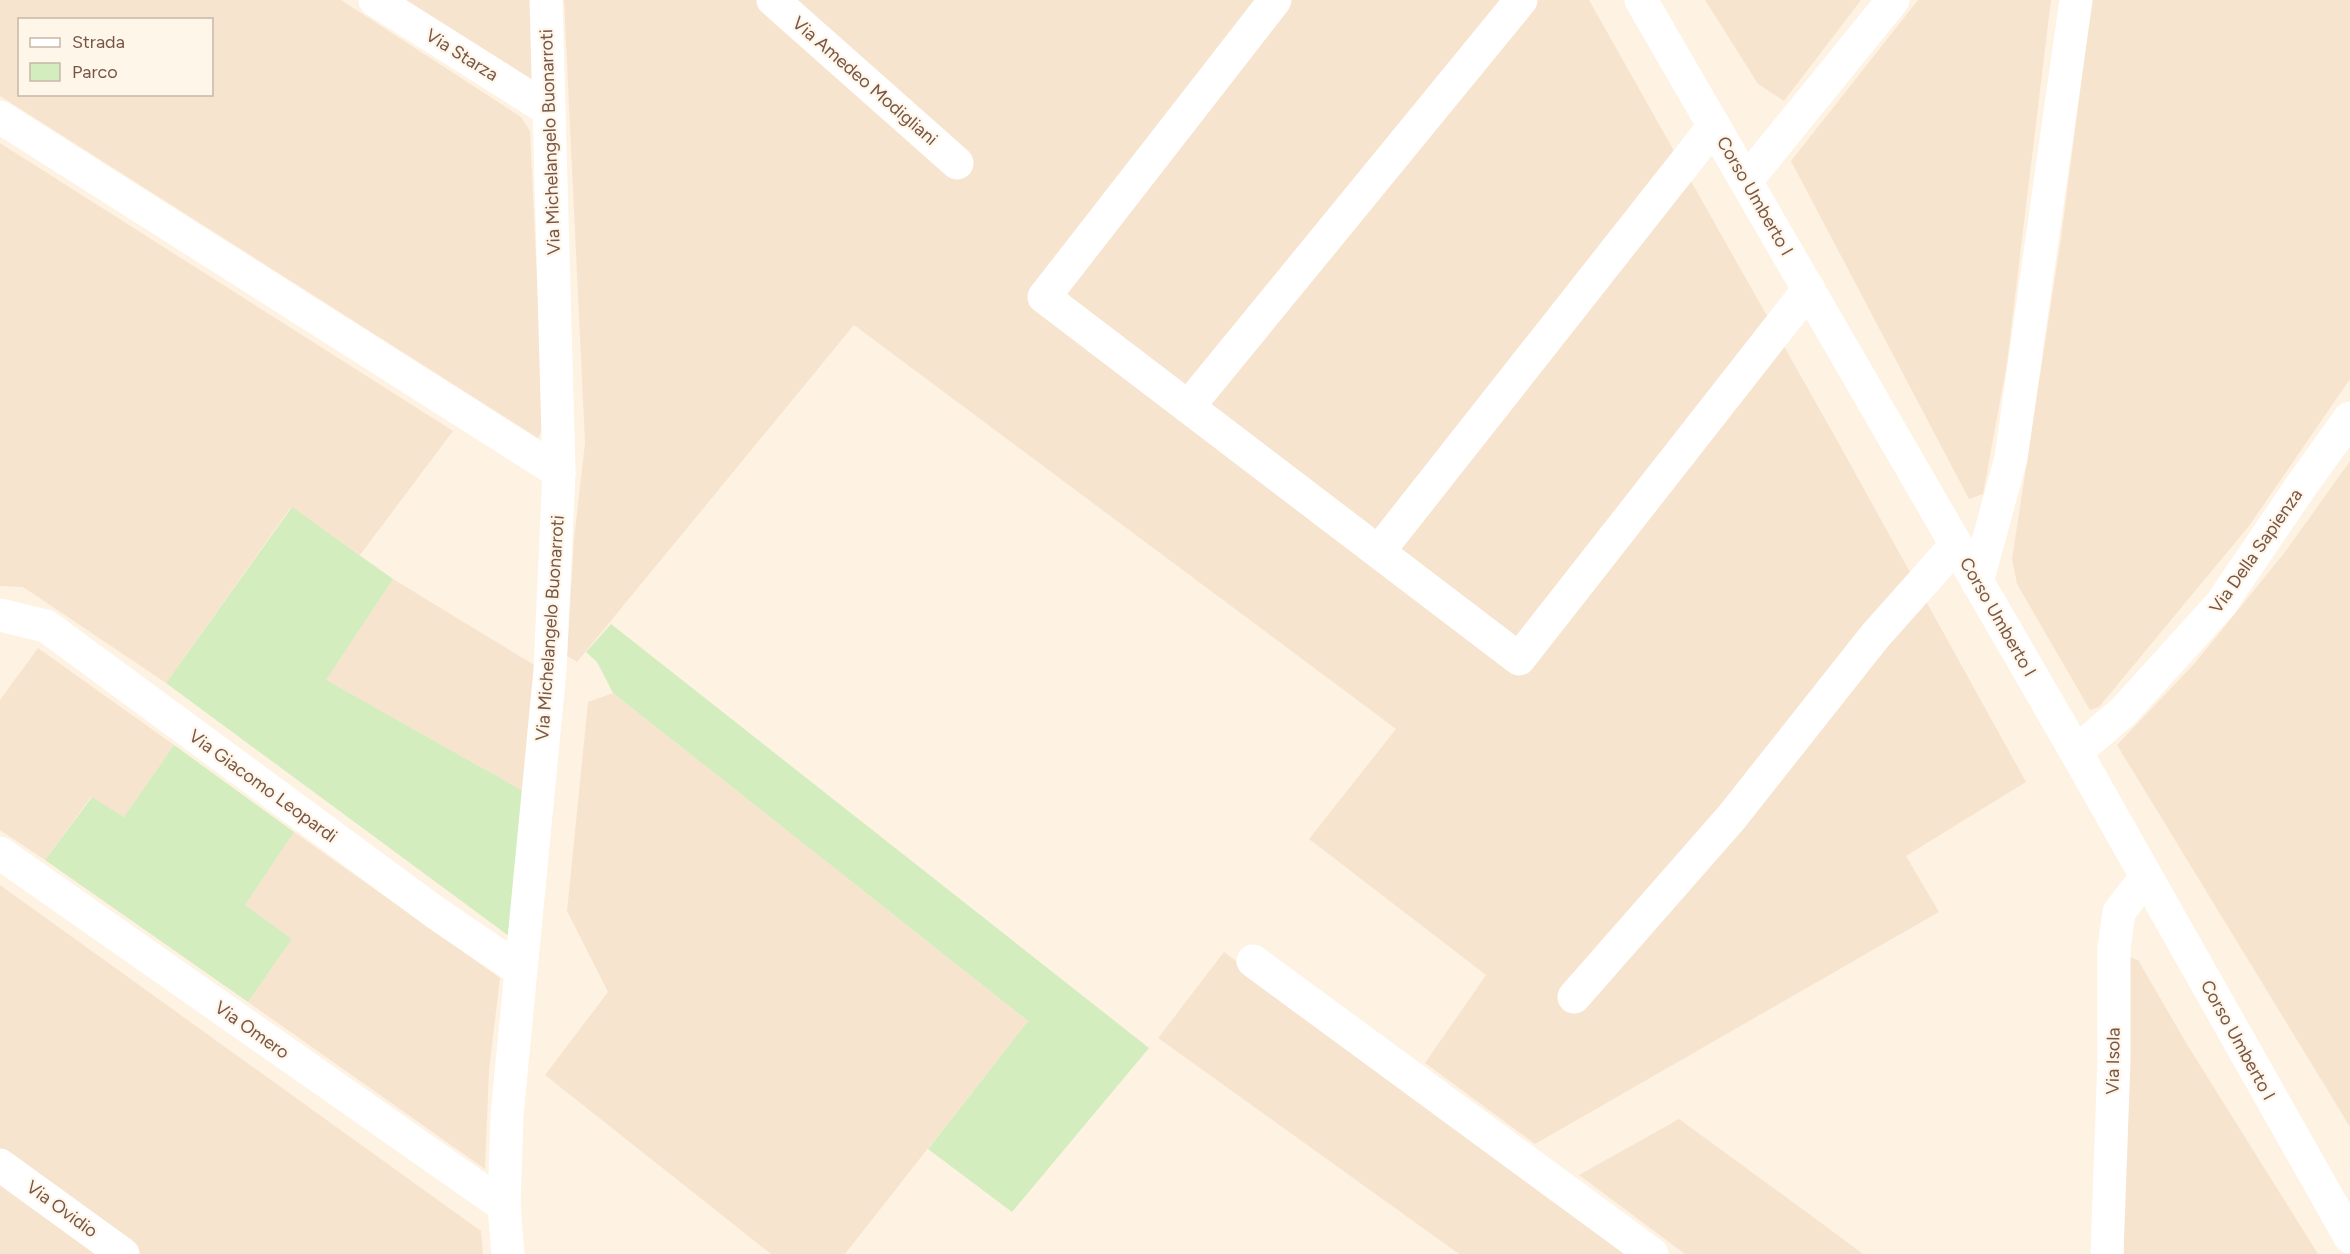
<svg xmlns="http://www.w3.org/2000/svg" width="2350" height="1254" font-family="Figtree,sans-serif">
	<rect width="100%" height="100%" fill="#fef2e2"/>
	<g fill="#f7e4cf" fill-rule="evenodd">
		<path d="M0,0H341L521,117L530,131L544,426L538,438L0,96ZM20,20H212V94H20Z"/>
		<path d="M406,0H533V80Z"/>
		<path d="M564,0H1589L1838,442L2026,782L1906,856L1939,912L1535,1144L1425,1063L1486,975L1309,839L1396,729L854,325L577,662L567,656L574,539L585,443Z"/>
		<path d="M1705,0H1861L1784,101L1758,84Z"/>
		<path d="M1918,0H2051L2007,363L1983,494L1969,499L1791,161Z"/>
		<path d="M2092,0H2350V379L2249,526L2099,707L2090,710L2017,584L2012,559L2061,238Z"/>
		<path d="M0,143L453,431L360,555L291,507L166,683L23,587L0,586Z"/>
		<path d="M2350,461V1127L2117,745L2195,663L2285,552Z"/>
		<path d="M393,579L541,669L532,796L325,680Z"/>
		<path d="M38,648L174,745L124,817L91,797L45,860L0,830V700Z"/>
		<path d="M613,693L1028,1021L845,1254H771L545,1075L608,992L567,911L588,702Z"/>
		<path d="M294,832L500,978L489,1071L485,1169L248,1002L292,939L244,905Z"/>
		<path d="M0,885L481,1231L483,1254H0Z"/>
		<path d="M1224,952L1627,1254H1459L1158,1038Z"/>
		<path d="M2127,956L2138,960L2188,1046L2318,1254H2124L2122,1212Z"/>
		<path d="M1679,1119L1801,1208L1863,1254H1685L1579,1175Z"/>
	</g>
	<g fill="#d3edbf">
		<path d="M292,507L393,579L326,680L532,796L509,936L166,683Z"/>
		<path d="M611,624L1149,1048L1012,1212L928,1149L1028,1021L613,693L597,662L586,652Z"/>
		<path d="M174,745L294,832L245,905L292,939L248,1002L45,860L92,797L124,817Z"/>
	</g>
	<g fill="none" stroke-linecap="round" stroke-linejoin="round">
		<g stroke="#fff" stroke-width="33">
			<path d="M375,0L549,110"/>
			<path d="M773,0L957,163"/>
			<path d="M1275,0L1044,297L1519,659L1809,289"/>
			<path d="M0,117L559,472"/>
			<path d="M1746,181L1893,0"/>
			<path d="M1188,407L1521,0"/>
			<path d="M1379,551L1714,126"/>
			<path d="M1977,582L2011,458L2076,0"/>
			<path d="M0,615L46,626L436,913L520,970"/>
			<path d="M2076,752L2124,711L2221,604L2299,489L2350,418"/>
			<path d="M0,853L504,1206"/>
			<path d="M1253,961L1652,1254"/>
			<path d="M1574,997L1731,818L1875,636L1956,545"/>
			<path d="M0,1165L123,1254"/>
			<path d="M508,1254L504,1206L507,1115L550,670L559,472L546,0"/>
			<path d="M2107,1254L2114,1060V948L2119,912L2146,877"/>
		</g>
		<path stroke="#fff" stroke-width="33" d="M1641,0L2076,752L2350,1237"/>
	</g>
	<g text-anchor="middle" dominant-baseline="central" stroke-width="4.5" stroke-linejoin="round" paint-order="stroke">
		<g font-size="18" fill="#785646" stroke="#fff6ea">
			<text transform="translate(462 55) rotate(32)">Via Starza</text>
			<text transform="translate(865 81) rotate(41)">Via Amedeo Modigliani</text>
			<text transform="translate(550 142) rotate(-92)">Via Michelangelo Buonarroti</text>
			<text transform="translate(1755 196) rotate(60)">Corso Umberto I</text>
			<text transform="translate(2256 551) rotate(-55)">Via Della Sapienza</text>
			<text transform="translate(1998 617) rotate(60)">Corso Umberto I</text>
			<text transform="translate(550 628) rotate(-86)">Via Michelangelo Buonarroti</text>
			<text transform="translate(263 786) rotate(36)">Via Giacomo Leopardi</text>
			<text transform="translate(252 1030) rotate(35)">Via Omero</text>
			<text transform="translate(2238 1040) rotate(61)">Corso Umberto I</text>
			<text transform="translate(2113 1061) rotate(-89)">Via Isola</text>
			<text transform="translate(62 1209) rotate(36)">Via Ovidio</text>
		</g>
	</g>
	<rect x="18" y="18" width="195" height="78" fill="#fff6ea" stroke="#c9b6a8" stroke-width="1.5"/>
	<rect x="30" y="38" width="30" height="9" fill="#ffffff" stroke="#c9b6a8" stroke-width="1.5"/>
	<text x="72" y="48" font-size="18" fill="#785646">Strada</text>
	<rect x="30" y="63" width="30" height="18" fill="#d3edbf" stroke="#c9b6a8" stroke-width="1.5"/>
	<text x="72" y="78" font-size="18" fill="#785646">Parco</text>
</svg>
